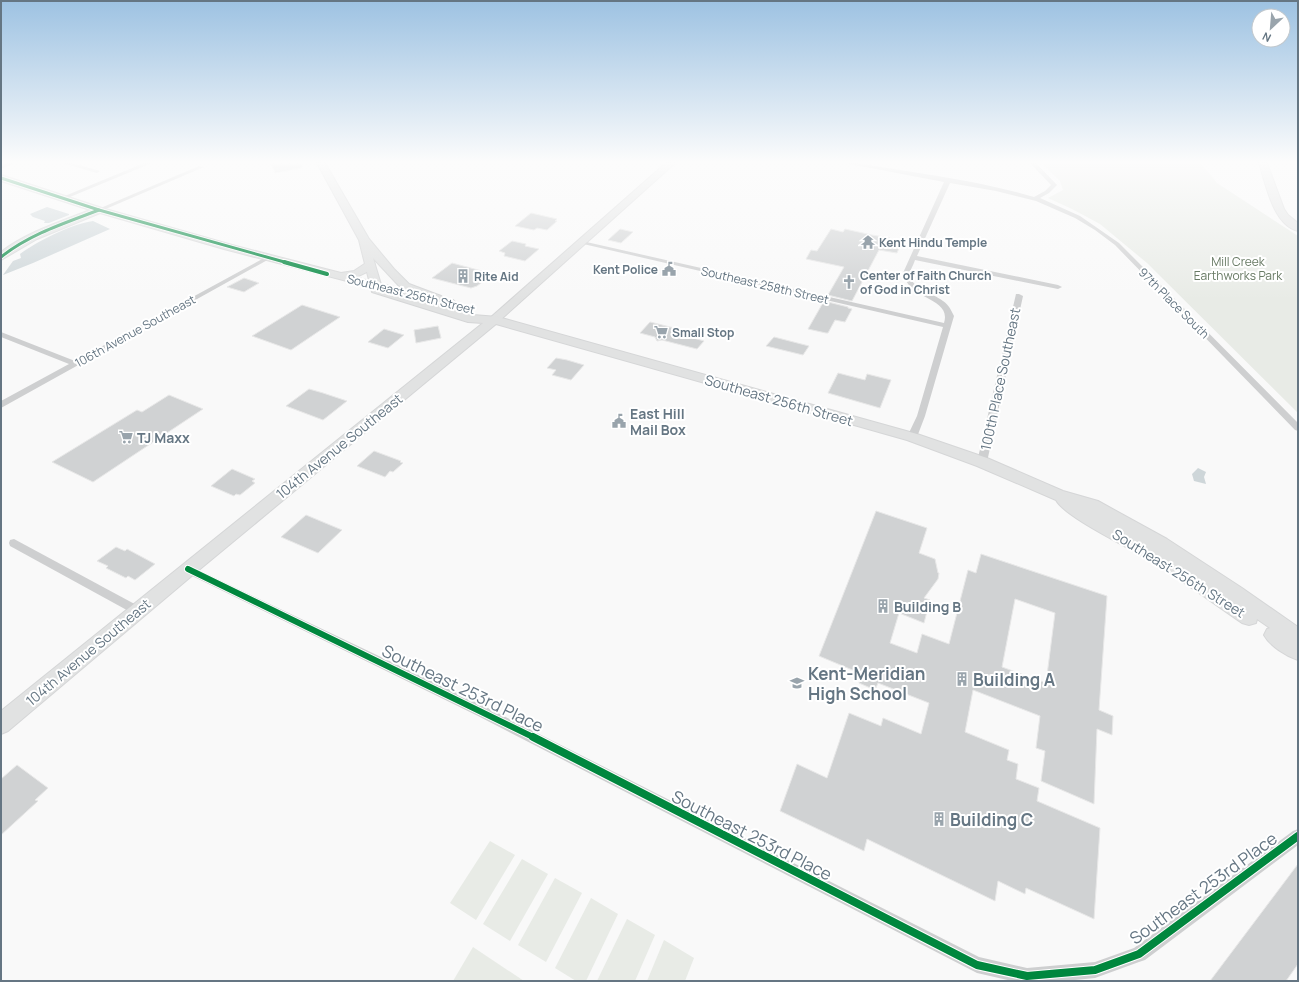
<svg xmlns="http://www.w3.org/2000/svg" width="1299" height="982" font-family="Manrope,sans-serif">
	<rect width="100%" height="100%" fill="#f9f9f9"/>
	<g fill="#e8ebe6">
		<path d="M1041,163H1201L1217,183L1298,236V413L1147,263L1100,224L1072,209L1048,198L1063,190L1060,181Z"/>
		<path d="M490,841L515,855L476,920L450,903Z"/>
		<path d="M522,859L548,874L510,941L483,924Z"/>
		<path d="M555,878L582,893L546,962L518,945Z"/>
		<path d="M591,898L618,914L586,981H576L555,968Z"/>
		<path d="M627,919L655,935L635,981H597Z"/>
		<path d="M664,940L694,958L685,981H647Z"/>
		<path d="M473,947L524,981H453Z"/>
	</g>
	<g fill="#ced6d9">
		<path d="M47,207L69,214V215L49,223H44L45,221L33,217L30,214Z"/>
		<path d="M93,221L110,229L33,263L3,275L13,261L21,258L20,254C37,241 72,224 93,221Z"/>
		<path d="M1198,468L1206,472L1204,477L1206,484L1194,481L1192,474Z"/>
	</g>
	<g fill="#d0d2d3" stroke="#e8e8e8" fill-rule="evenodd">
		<path d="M271,163H302V168L275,173Z"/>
		<path d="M531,213L557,219L555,221H557L547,230L537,228L534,230L515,226Z"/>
		<path d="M620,229L633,232L621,243L608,240Z"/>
		<path d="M831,229L843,232L845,229L872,235L890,238L888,241L901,243L897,253L879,250L852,301L828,295L844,267L806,259L811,250L817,251Z"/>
		<path d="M512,241L526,244L525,246L539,249L525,261L504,256L505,253L499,251Z"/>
		<path d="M452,263L493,274L477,286L471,288L432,278Z"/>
		<path d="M244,278L259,283L244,292L227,287Z"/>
		<path d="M824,301L848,307V308L852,309L845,322L835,320L828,333H826L808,329Z"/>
		<path d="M302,305L340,317L291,350L252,336Z"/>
		<path d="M650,322L682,330L679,334L704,341L697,349L662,340L657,341L655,337L640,333Z"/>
		<path d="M438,326L441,338L416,343L414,330Z"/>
		<path d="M384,329L404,335L388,348L368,342Z"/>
		<path d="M774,337L809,346L803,355L766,346Z"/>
		<path d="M556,358L567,360L584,365L571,380L552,375L556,370L547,368Z"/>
		<path d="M838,373L865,380L867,374L891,380L880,408L828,393Z"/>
		<path d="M309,389L323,393L347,401L323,420L286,406Z"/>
		<path d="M169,395L203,409L93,482L52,462L137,410L142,412Z"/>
		<path d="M374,451L401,461L400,462L403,463L393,472L390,471L385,477L357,466Z"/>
		<path d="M232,469L255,479L252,481L255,483L240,495L236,494L234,496L211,486Z"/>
		<path d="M876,511L927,528L919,553L935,559L938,573H939L938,579L924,598L930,600L924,623L899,613L890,643L917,653L922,634L949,644L968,570L976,573L981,554L1107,596L1099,710L1113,716L1112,735L1097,729L1094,804L1041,781L1045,751L1036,748L1040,716L973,690L965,732L1009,750L1007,760L1018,764L1016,779L1039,788L1037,801L1100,828L1094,919L1026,888L1025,894L998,881L995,901L867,839L864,851L780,811L797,764L827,778L849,713L881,726L883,718L921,734L929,703L878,683L875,690L859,683L862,674L819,656ZM1015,599L1055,613L1046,683L1002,667Z"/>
		<path d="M306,515L342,530L318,553L281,537Z"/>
		<path d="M116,547L125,551L127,549L155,564L135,580L128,576L126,578L106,568L108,566L97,561Z"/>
		<path d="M17,765L48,788L35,800L38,801L1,835V779Z"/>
		<path d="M1298,864V964L1286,981H1210Z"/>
	</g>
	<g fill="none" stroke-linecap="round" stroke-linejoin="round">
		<defs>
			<g id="secondary">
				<path d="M666,163H675L498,322H490L488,320L490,318Z"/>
				<path d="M1259,163H1267L1284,209L1288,215L1298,223V231C1273,225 1266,184 1259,163Z"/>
				<path d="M1,175L102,208L232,245L341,273L354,271L366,263H374L375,265C370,271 362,275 354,277L413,292L453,300L455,302L449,305L408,297L224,249L100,213L37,239L1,260V252C27,232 60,222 90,210L1,181Z"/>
			</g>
			<path id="primary" d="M317,163H325L369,239L394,269L409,284L441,296L443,298L441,300L437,302L401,288L373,258L382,288L473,315L498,317L917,434L987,458L1063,491L1098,501L1167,539L1242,588L1298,627V660C1286,656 1270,646 1264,635L1267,629L1270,628L1257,619L1256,623L1249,625L1242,623C1210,601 1179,578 1146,558C1126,546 1065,517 1056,500L977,466L907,440L496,324L194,574L8,731L1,734V711L483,323L468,322L372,292L359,240Z"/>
		</defs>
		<use href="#secondary" stroke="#d5d6d7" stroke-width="2"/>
		<use href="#primary" stroke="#d5d6d7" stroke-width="2"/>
		<g fill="#cecfd0" fill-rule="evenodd">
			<path d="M7,163H15L1,169V165Z"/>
			<path d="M62,163H72L100,171L97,173Z"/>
			<path d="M144,163H152L65,199L60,198Z"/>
			<path d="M844,163H856C916,173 976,180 1034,197L1045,191L1051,185L1030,163H1036L1057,185L1049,193L1040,198L1080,216L1119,243L1298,423V431L1295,430L1115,245L1095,230L1075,218L1036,201L996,191L950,183L917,256L1058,285L1062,287L1058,289L915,260C914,264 910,270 910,274C911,289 933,293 943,301C949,305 951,310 954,316L925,416L917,437L912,440L907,437L917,416L943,327L579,243L582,241L944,323C952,297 909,301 903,273L944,182Z"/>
			<path d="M199,166L204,167L101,211L96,210Z"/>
			<path d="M266,257L271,258L1,408V401L69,364L1,337V332L75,361Z"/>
			<path d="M1016,294H1019L1023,296L987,462L982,465L977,462Z"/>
			<path d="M14,539L142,608L144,611L142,614L138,616L134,614L10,546L9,543L10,540Z"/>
			<path d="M188,565L488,708L979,957L1027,968L1095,962L1134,948L1293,831L1298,829V845L1145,960L1139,962L1095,978L1065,981H1012L977,973L478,716L184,572L182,569L184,566Z"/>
		</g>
		<use href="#secondary" fill="#e1e2e2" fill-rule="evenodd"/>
		<use href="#primary" fill="#e1e2e2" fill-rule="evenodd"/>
		<defs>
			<g id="cycleway-far3">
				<path d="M1,178L99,210L288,263"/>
				<path d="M1,257C30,234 65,223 99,210"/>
			</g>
			<path id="cycleway-far2" d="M284,262L327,274"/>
			<path id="cycleway-far1" d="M188,569L535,738"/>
			<path id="cycleway" d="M533,737L977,965L1027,976L1095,970L1139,954L1298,836"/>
		</defs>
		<use href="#cycleway-far3" stroke="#fff" stroke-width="4.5"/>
		<use href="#cycleway-far2" stroke="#fff" stroke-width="6"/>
		<use href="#cycleway-far1" stroke="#fff" stroke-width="8"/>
		<use href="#cycleway" stroke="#fff" stroke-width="10"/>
		<use href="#cycleway-far3" stroke="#00873e" stroke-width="3"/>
		<use href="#cycleway-far2" stroke="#00873e" stroke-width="4"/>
		<use href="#cycleway-far1" stroke="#00873e" stroke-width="6"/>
		<use href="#cycleway" stroke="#00873e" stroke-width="8"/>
	</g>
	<linearGradient id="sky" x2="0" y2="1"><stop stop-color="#9dc2e2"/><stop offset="0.54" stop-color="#fcfcfc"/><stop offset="1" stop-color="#fcfcfc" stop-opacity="0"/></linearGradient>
	<rect width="1299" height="300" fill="url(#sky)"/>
	<defs>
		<symbol id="temple-bare" viewBox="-9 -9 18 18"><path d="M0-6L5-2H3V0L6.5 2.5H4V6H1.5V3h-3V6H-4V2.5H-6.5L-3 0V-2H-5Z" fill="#99a4ac" stroke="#fff" stroke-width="2.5" paint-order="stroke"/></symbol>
		<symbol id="civic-bare" viewBox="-9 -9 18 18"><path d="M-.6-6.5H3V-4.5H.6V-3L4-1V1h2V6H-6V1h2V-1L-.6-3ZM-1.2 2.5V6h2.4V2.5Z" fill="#99a4ac" stroke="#fff" stroke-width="2.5" paint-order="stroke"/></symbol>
		<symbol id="building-bare" viewBox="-9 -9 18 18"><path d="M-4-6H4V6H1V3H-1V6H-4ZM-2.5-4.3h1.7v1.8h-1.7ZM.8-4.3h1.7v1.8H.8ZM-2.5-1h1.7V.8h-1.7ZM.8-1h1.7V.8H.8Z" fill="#99a4ac" stroke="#fff" stroke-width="2.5" paint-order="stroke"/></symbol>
		<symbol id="church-bare" viewBox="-9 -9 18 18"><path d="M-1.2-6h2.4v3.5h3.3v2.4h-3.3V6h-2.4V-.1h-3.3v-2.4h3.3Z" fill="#99a4ac" stroke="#fff" stroke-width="2.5" paint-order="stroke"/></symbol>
		<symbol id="supermarket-bare" viewBox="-9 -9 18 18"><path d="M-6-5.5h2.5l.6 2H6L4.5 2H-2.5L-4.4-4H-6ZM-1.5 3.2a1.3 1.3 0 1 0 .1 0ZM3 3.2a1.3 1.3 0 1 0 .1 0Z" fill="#99a4ac" stroke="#fff" stroke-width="2.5" paint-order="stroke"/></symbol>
		<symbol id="school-bare" viewBox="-9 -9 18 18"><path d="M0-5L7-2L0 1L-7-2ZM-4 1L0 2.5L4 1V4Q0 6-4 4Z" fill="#99a4ac" stroke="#fff" stroke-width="2.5" paint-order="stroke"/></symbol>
	</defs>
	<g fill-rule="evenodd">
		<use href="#temple-bare" x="858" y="232" width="20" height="20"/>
		<use href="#civic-bare" x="659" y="259" width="20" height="20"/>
		<use href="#building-bare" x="453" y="266" width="20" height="20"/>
		<use href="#church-bare" x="839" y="272" width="20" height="20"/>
		<use href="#supermarket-bare" x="651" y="322" width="20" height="20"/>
		<use href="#civic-bare" x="609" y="411" width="20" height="20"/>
		<use href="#supermarket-bare" x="116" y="427" width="20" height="20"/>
		<use href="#building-bare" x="873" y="596" width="20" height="20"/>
		<use href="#building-bare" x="952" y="669" width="20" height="20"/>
		<use href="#school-bare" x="787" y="673" width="20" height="20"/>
		<use href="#building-bare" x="929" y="809" width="20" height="20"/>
	</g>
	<g text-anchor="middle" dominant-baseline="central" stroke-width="4" stroke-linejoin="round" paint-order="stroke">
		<g font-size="12" font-weight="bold" fill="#657683" stroke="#fff" text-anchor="start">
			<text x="879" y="242">Kent Hindu Temple</text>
			<text x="658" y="269" text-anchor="end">Kent Police</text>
			<text x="860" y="275">Center of Faith Church<tspan x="860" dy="14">of God in Christ</tspan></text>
			<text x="474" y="276">Rite Aid</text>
			<text x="672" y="332">Small Stop</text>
		</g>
		<g font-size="12" fill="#687a64" stroke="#fff">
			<text x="1238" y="261">Mill Creek<tspan x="1238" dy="14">Earthworks Park</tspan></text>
		</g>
		<g font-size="12" fill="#657683" stroke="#fff">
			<text transform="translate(765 285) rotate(13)">Southeast 258th Street</text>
			<text transform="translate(411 294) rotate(14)">Southeast 256th Street</text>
			<text transform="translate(1174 303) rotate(45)">97th Place South</text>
			<text transform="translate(135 331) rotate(-29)">106th Avenue Southeast</text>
		</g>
		<g font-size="14" fill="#657683" stroke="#fff">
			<text transform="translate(1000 379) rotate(-78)">100th Place Southeast</text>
			<text transform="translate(779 400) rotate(16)">Southeast 256th Street</text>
			<text transform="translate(339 446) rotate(-39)">104th Avenue Southeast</text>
			<text transform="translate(1179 573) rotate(32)">Southeast 256th Street</text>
			<text transform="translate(88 652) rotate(-40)">104th Avenue Southeast</text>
		</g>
		<g font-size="14" font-weight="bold" fill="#657683" stroke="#fff" text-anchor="start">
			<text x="630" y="413">East Hill<tspan x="630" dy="16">Mail Box</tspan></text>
			<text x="137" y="437">TJ Maxx</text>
			<text x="894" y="606">Building B</text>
		</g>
		<g font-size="17" font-weight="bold" fill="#657683" stroke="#fff" text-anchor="start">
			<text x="808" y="673">Kent-Meridian<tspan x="808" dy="20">High School</tspan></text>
			<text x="973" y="679">Building A</text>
			<text x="950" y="819">Building C</text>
		</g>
		<g font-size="17" fill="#657683" stroke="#fff">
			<text transform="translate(463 688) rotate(26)">Southeast 253rd Place</text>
			<text transform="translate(752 835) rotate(27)">Southeast 253rd Place</text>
			<text transform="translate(1203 888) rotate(-36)">Southeast 253rd Place</text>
		</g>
	</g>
	<rect width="1299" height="982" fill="none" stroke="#657683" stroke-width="4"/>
	<g transform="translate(1271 28) rotate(206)"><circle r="19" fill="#ffffff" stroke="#c1c8cd"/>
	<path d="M0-3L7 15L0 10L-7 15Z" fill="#99a4ac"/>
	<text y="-6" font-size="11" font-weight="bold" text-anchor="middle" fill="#657683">N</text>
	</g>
</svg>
